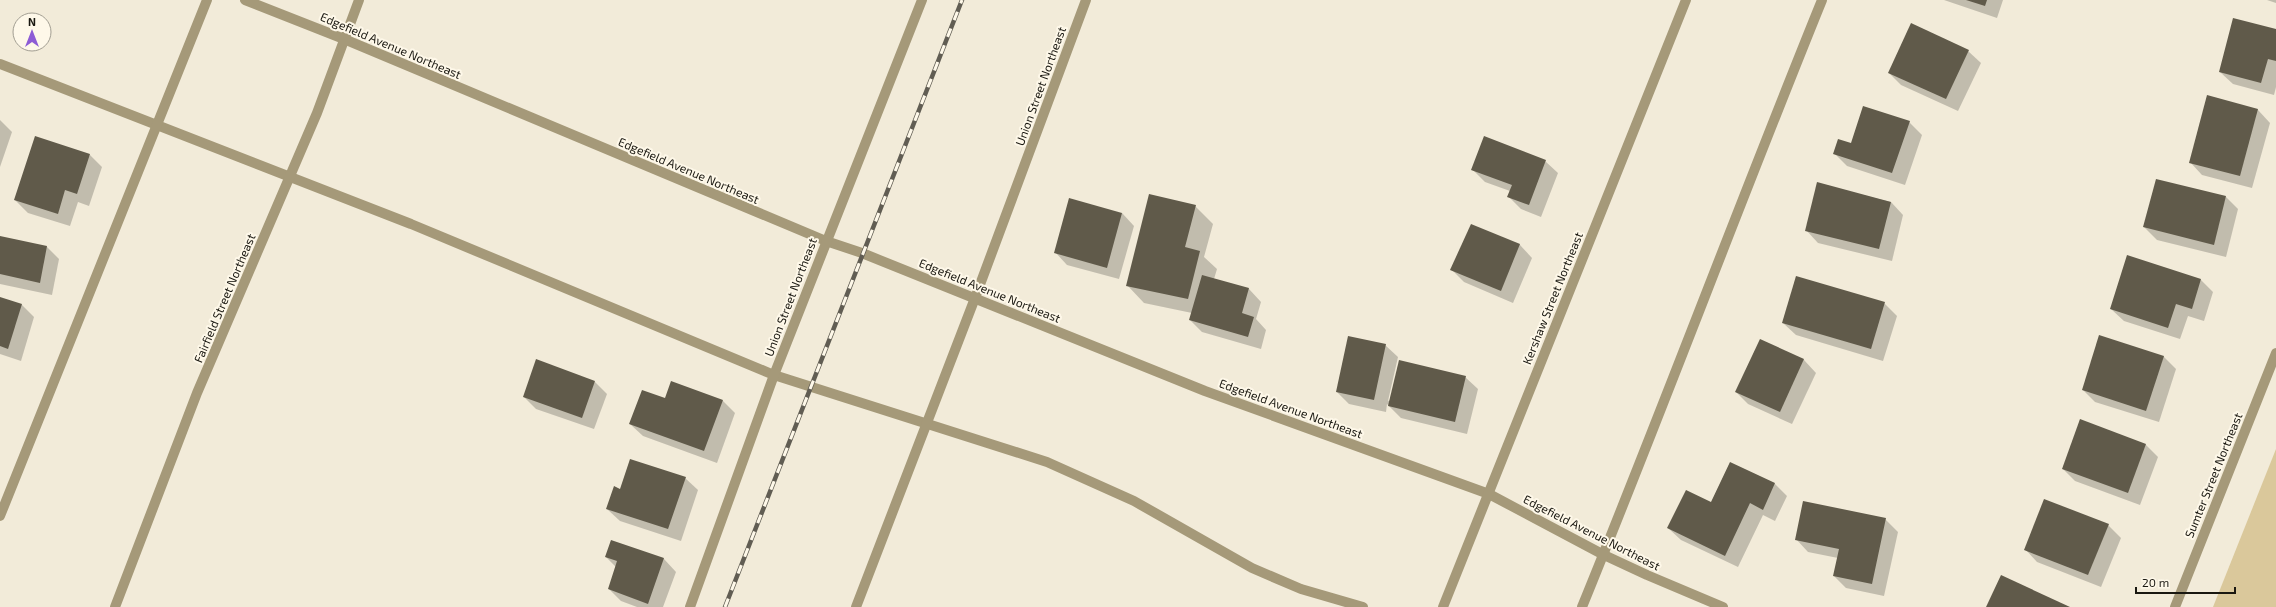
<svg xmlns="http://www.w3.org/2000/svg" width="2276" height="607" font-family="'Exo 2',sans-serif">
	<rect width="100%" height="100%" fill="#f2ebd9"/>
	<path fill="#dac89b" d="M2276,449V607H2213Z"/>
	<g fill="#0003">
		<path d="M1944,0H2003L1997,18Z"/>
		<path d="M2267,0H2276V3Z"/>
		<path d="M2276,30V87L2274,95L2233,84L2220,72Z"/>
		<path d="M1968,51L1981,63L1958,111L1901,85L1889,73Z"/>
		<path d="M2208,97L2258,110L2270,123L2252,188L2202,175L2190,162Z"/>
		<path d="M0,120L12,132L0,167Z"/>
		<path d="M1909,122L1922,135L1905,185L1847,166L1835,154L1852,145Z"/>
		<path d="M90,155L102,167L89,206L78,202L70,226L28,213L15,200Z"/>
		<path d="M1545,161L1558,173L1541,217L1521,209L1508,196L1510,191L1485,182L1472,169Z"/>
		<path d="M1818,184L1891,202L1903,215L1892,261L1818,243L1806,230Z"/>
		<path d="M2226,197L2238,209L2226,257L2157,240L2144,227Z"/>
		<path d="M1195,206L1213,224L1204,257L1217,269L1214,279L1249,289L1261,302L1256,319L1266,330L1261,349L1202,332L1190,320L1192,313L1144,303L1127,285Z"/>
		<path d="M1122,213L1134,226L1119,279L1067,265L1055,252Z"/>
		<path d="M1471,225L1520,245L1532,258L1513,303L1464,282L1452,270Z"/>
		<path d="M0,237L47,247L59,259L52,295L0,284Z"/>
		<path d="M2201,280L2213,292L2204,321L2188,316L2180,339L2124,321L2111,309Z"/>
		<path d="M0,298L22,305L34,317L21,361L0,354Z"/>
		<path d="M1884,303L1897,316L1883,361L1796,335L1783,323Z"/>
		<path d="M1760,340L1804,360L1816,373L1792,424L1748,404L1736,392Z"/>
		<path d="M1385,345L1398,357L1388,401L1465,377L1478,389L1467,434L1401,418L1387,404L1386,412L1349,404L1337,392Z"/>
		<path d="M2163,356L2176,369L2159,422L2095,402L2083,390Z"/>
		<path d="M595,382L607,394L594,429L536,409L524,397Z"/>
		<path d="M665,399L723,401L735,413L717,463L643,436L630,424Z"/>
		<path d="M2081,421L2146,445L2158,457L2140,505L2075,481L2063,469Z"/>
		<path d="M1730,463L1775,484L1787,496L1775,521L1763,515L1738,567L1681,540L1668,528L1711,503Z"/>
		<path d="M685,478L698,490L681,541L620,521L607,509L621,490Z"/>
		<path d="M1885,519L1898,532L1884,596L1846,588L1834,576L1838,558L1808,552L1796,539Z"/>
		<path d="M2108,525L2121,538L2101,587L2037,562L2025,549Z"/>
		<path d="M611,541L664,559L676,572L663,607H637L621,601L609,589L616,567L606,557Z"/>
	</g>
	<g fill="#605a4a">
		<path d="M1966,0H1987L1985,6Z"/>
		<path d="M2233,18L2276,29V61L2268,59L2261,83L2219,72Z"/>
		<path d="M1911,23L1969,50L1946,99L1888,73Z"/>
		<path d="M2207,95L2258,109L2240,176L2189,163Z"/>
		<path d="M1863,106L1910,121L1892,173L1833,154L1838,139L1851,143Z"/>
		<path d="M35,136L90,154L77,194L65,190L58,214L14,200Z"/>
		<path d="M1484,136L1546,160L1529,205L1507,197L1512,185L1471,170Z"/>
		<path d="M2156,179L2226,196L2214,245L2143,227Z"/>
		<path d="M1817,182L1891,202L1879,249L1805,231Z"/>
		<path d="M1149,194L1196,205L1185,247L1200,251L1188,299L1126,286Z"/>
		<path d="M1069,198L1122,213L1107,268L1054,253Z"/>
		<path d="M1471,224L1520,244L1501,291L1450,270Z"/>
		<path d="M0,236L47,246L40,283L0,274Z"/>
		<path d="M2127,255L2201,279L2192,309L2176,304L2168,328L2110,309Z"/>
		<path d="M1202,275L1249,288L1242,313L1254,317L1248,337L1189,320Z"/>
		<path d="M1796,276L1885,302L1871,349L1782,323Z"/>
		<path d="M0,297L22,304L8,349L0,346Z"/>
		<path d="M2099,335L2164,356L2146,411L2082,390Z"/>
		<path d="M1348,336L1386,344L1374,400L1336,392Z"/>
		<path d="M1760,339L1804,359L1780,412L1735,392Z"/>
		<path d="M536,359L595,381L582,418L523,397Z"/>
		<path d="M1399,360L1466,376L1455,422L1388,406Z"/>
		<path d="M671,381L723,400L704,451L629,424L642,390L665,398Z"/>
		<path d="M2080,419L2146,444L2128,493L2062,469Z"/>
		<path d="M630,459L686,477L668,529L606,509L614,486L620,489Z"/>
		<path d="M1730,462L1775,483L1763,510L1750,503L1725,556L1667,528L1686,490L1711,502Z"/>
		<path d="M2044,499L2109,524L2088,575L2024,550Z"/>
		<path d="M1803,501L1886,518L1872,584L1833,576L1839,549L1795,540Z"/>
		<path d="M611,540L664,558L648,604L608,589L617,561L605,557Z"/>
		<path d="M2001,575L2070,607H1986Z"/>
	</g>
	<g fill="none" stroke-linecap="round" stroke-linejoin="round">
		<g stroke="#a59979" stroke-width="10">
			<path d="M245,0L344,39L826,241L862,253L1205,391L1489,494L1604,555L1647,575L1723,607"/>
			<path d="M0,64L411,224L774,375L1047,462L1134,501L1252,568L1301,589L1363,607"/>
			<path d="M0,516L207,0"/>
			<path d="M115,607L197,393L317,113L359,0"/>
			<path d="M690,607L774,375L922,0"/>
			<path d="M856,607L975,298L1086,0"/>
			<path d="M1443,607L1686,0"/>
			<path d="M1582,607C1664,406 1740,202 1822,0"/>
			<path d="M2175,607L2276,353"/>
		</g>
		<defs>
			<path id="rail" d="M725,607L962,0"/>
		</defs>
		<use href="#rail" stroke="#615d53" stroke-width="4.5"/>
		<use href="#rail" stroke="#fef8e9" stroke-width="3" stroke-dasharray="9" stroke-linecap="butt"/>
	</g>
	<g text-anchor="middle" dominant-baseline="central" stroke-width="4" stroke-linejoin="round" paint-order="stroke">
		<g font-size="12" fill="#191710" stroke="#fef8e9">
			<text transform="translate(391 45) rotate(23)">Edgefield Avenue Northeast</text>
			<text transform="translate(1040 86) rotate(-70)">Union Street Northeast</text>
			<text transform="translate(689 170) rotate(23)">Edgefield Avenue Northeast</text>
			<text transform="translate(990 290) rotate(22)">Edgefield Avenue Northeast</text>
			<text transform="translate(790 297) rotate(-69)">Union Street Northeast</text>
			<text transform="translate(224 298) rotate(-67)">Fairfield Street Northeast</text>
			<text transform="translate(1552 298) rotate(-68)">Kershaw Street Northeast</text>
			<text transform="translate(1291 408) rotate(20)">Edgefield Avenue Northeast</text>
			<text transform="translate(2213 475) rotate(-68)">Sumter Street Northeast</text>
			<text transform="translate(1592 532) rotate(27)">Edgefield Avenue Northeast</text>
		</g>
	</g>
	<g transform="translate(32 32)"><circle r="19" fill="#fef8e9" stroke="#a29e92"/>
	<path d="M0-3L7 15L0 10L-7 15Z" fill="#8d5cd5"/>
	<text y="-6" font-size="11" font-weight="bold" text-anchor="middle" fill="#191710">N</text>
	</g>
	<path d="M2136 587v6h99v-6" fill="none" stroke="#191710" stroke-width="2"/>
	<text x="2142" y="587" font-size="12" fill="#191710" stroke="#fef8e9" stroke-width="3" paint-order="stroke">20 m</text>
</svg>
